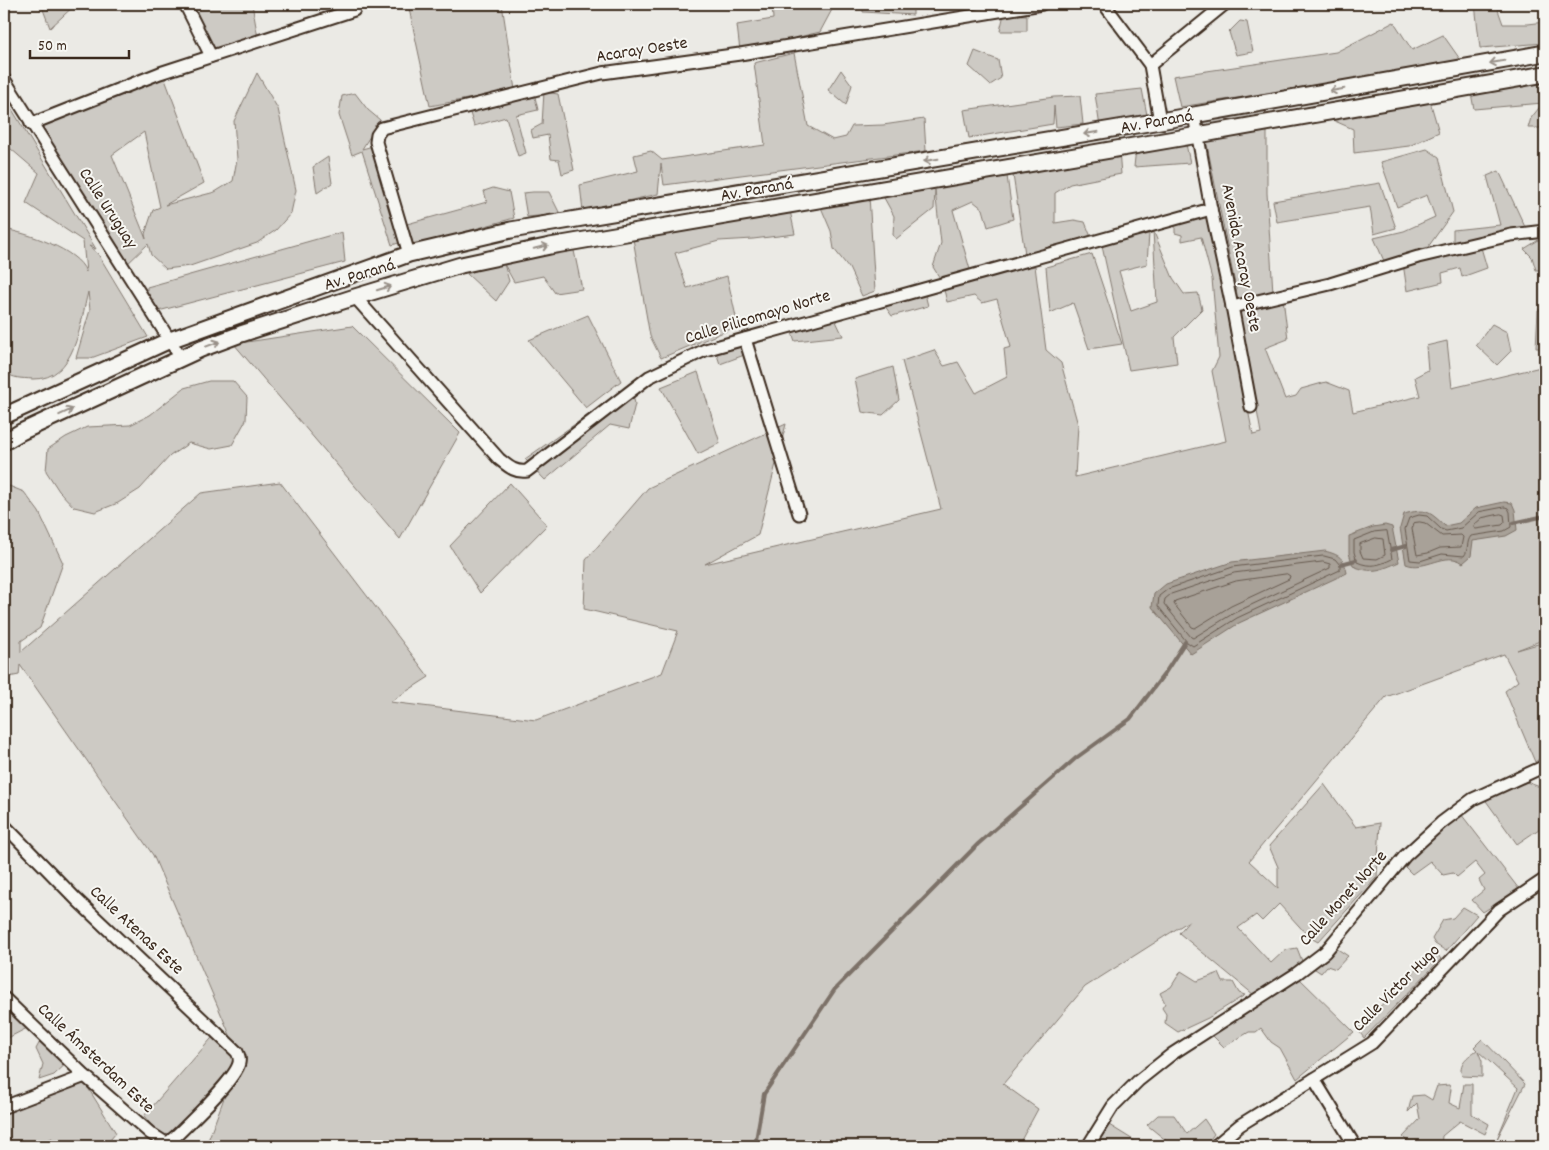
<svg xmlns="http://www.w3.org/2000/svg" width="1549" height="1150" font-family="Dekko,sans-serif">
	<rect width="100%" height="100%" fill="#ebeae5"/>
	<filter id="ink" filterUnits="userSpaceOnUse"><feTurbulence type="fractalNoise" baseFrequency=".02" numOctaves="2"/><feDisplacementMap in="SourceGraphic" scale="10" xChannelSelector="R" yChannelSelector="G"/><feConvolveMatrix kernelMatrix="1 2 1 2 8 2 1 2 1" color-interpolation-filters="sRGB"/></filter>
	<g filter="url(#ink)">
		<g fill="#cdcac4" stroke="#847a71" fill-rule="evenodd">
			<path d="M41,4H76L50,28Z"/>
			<path d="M189,4H252L258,38L213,53Z"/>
			<path d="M408,4H502L515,90L430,106Z"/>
			<path d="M772,4H835L820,32L740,51L737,25L773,19Z"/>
			<path d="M863,4H913V15L863,12Z"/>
			<path d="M1475,4H1508L1498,10L1503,24H1528L1545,22V43L1480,48Z"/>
			<path d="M1004,14L1027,15V31H1000Z"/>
			<path d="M1240,21L1247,22L1253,52L1236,55L1229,32Z"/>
			<path d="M1394,22L1412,50L1443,35L1462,62L1180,107L1173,76L1336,52Z"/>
			<path d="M975,51L998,60L1001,78L990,85L969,66Z"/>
			<path d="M794,53L808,126L833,140L846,137L852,126L883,125L924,119L926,151L664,185L661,164L658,194L583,211L580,185L638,171L634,155L651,151L662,160L765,145L754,63Z"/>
			<path d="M841,70L852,85L846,105L828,90Z"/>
			<path d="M257,73L278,109L296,190L291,213L276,230L257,243L190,266L166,269L151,255L148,244L122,269L34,125L163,74L204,183L165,205L215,192L233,181L237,159L234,121ZM144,132L160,207L153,210L145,234L146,239L112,155Z"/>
			<path d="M1545,77V128H1528L1531,118L1543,103L1474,109L1471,93Z"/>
			<path d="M1142,89L1147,115L1100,127L1095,94Z"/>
			<path d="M544,92L558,94L574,170L562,174L559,160L551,159L548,135L533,138L531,130L542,124Z"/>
			<path d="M355,93L368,110L380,120L362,149L373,146L402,242L392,245L362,151L352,155L339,115L342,96Z"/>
			<path d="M4,96L96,249L89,246L98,254L148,337L91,358H76L90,310L88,292C80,323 76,380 33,379C20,378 15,379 4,372V229C26,233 78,249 86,272L83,241L26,203L39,173L4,143Z"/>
			<path d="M1080,96L1083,124L1056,127L1054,106L1053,124L969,138L964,110L1054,97Z"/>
			<path d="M535,97L538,110L516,115L526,153L518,156L506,117L474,126L469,110Z"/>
			<path d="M1430,101L1439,132L1409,146L1354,153L1353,129L1319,114Z"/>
			<path d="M1265,108L1267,128V193L1273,293L1238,299L1201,115Z"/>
			<path d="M1186,144L1190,163L1134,167L1136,148Z"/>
			<path d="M1427,149L1439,157L1453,212L1423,254L1384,261L1374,238L1404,231L1435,217L1427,195L1397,207L1381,162Z"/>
			<path d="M1119,151L1121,174L1070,184L1055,193V223L1074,220L1085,222L1091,237L1025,254L1013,175Z"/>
			<path d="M328,157L332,183L317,193L313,167Z"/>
			<path d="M1499,171L1525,227L1453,244V230L1500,225L1487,176Z"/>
			<path d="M1007,176L1013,219L988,227L983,209L973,201L953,210L971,273L941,280L933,267L941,243L935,190L934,209L896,239L893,235L894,216L883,196L934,183Z"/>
			<path d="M1380,183L1396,228L1374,234L1370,207L1277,222L1273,201Z"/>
			<path d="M493,188L509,192L514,218L414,246L407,224L487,202L484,191Z"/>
			<path d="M533,192H549L560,214L527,217L523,193Z"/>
			<path d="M869,196L875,291L862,296L849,268L834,249L831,231L820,205Z"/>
			<path d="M789,206L795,234L753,239L719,241L675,253L687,288L727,276L738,326L661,358L650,336L632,233Z"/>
			<path d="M1210,216L1253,435L1261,433L1239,312L1283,298L1288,339L1265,348L1285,399L1296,396L1301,389L1326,382L1349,391L1353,412L1420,396L1415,377L1428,370L1426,346L1447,341L1452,388L1545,366V639L1517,650L1545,642V683L1539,685L1545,700V755L1535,762L1505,691L1518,681L1504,654L1386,697L1249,861L1278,888V867L1269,846L1324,784L1356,827L1380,823L1377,877L1318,942L1309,937L1279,904L1262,921L1256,915L1238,928L1271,963L1285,950L1297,948L1304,966L1254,995L1179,933L1189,921L1085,987L1003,1084L1038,1109L1018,1146H206L239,1058L165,1142L144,1116L217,1032L239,1056L153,855L20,665L19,675L4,678V484L24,492L39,512L63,563L40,628L21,641V652L201,493L280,482L429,677L390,702L536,720L662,673L678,631L584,609L586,560L648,488L786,424L758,535L705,564L941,509L902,361L934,350L944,366L958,362L976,393L1007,377L1004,349L1011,347L997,299L982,303L974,296L947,302L944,290L925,294L928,306L892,316L882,302L996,274L1035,266L1046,350L1061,363L1078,425L1075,477L1226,441L1212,371L1219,357L1212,279L1201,237L1182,241V235L1175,233V223Z"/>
			<path d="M1153,230L1173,278L1184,294L1198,293L1202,309L1174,337L1177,363L1129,370L1102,246L1149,233L1147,264L1119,271L1131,311L1157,302Z"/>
			<path d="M342,232L345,262L147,314V287Z"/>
			<path d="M1545,236V270H1536L1532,257L1524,249Z"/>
			<path d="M1480,244L1487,268L1462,277L1460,268L1442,273L1443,282L1407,291L1403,263Z"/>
			<path d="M573,246L582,289L555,293L543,276L514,282L504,264L509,281L496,301L467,274L502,261Z"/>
			<path d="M1092,254L1122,344L1089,349L1073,303L1050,313L1046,267Z"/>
			<path d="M1538,310H1545V348H1536Z"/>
			<path d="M588,315L621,381L586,408L529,340Z"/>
			<path d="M834,317L843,336L795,341L791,330Z"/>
			<path d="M1492,324L1507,332L1511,351L1497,365L1476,345Z"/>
			<path d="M352,326L460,433L400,539L234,344Z"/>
			<path d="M748,342L747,354L720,364L715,349Z"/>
			<path d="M893,367L899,400L883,415L862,412L855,379Z"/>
			<path d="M698,372L720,443L698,454L661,387Z"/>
			<path d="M209,381H233L247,397L246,420L232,445L211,449L189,443L170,456L140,489L118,503L95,512L74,507L59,491L46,471L48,449L66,437L87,427L130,425L150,415L184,388Z"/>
			<path d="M631,385L635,404L629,429L610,425L545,480L525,459Z"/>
			<path d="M510,483L547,525L480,593L450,546Z"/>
			<path d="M1521,780L1540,787L1539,829L1517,844L1484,798Z"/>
			<path d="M1461,814L1519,889L1483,912L1472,900L1484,890L1479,880L1485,875L1475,862L1457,877L1453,873L1443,875L1430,861L1412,874L1403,865L1442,826Z"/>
			<path d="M1463,907L1477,915L1446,951L1435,944L1432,939L1443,920L1453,918Z"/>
			<path d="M1336,948L1348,956L1336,969L1327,966L1321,973L1312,967Z"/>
			<path d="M1434,950L1441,959L1364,1038L1357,1029L1402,985Z"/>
			<path d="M1181,971L1197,981L1219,973L1223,982H1233L1239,993L1245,995L1208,1018L1178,1032L1165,1023L1166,1014L1162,1008L1165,1003L1160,993L1171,987Z"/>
			<path d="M1297,976L1354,1032L1297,1079L1280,1048L1271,1042L1261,1028L1256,1032H1249L1224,1047L1210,1033Z"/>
			<path d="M4,1004L29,1027L4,1040Z"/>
			<path d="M43,1036L69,1061L54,1075L39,1080L43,1064L36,1049Z"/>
			<path d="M1482,1039L1525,1084L1497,1139L1518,1088L1478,1051L1482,1061V1077L1462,1076C1458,1063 1467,1057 1477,1050L1474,1047Z"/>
			<path d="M85,1083L116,1133L105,1146H55L52,1138L33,1146H4V1108Z"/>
			<path d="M1464,1084H1472V1114L1489,1124L1485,1134L1460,1121L1442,1136L1441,1146H1412L1403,1137L1420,1119L1417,1103L1408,1112L1412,1096L1424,1095L1432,1100L1437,1086L1449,1085L1451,1089L1449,1103L1460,1108Z"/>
			<path d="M1158,1115H1174L1187,1134L1204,1119L1214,1134L1205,1146H1173L1147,1125Z"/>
			<path d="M1109,1125L1143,1146H1096Z"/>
		</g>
		<g fill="#a8a198" stroke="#7c7167">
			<path d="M1504,502L1512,503L1515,510L1517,530L1506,536L1473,541L1471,556L1463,563C1446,550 1425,572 1406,564L1400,528L1404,514C1426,508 1429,511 1445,526L1459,523L1476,508Z"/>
			<path d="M1385,525L1392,527L1399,562C1381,570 1372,574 1353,566L1349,553V536L1373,527Z"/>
			<path d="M1325,551C1339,555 1344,557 1347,573L1239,623L1191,654L1152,607L1154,594L1166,584L1232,562Z"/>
		</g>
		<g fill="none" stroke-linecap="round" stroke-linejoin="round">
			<g stroke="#675a4f" stroke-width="1">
				<path d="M1505,507L1508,508L1510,512L1511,527L1504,531L1471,536C1466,542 1469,550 1464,556L1442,554L1420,561L1410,560L1405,529L1409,518L1419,515L1427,516L1441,529L1446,531L1461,528L1479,512Z"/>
				<path d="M1501,514L1504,515L1505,522L1502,525L1476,529L1474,528V525L1482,518Z"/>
				<path d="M1420,522L1425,523L1442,536L1461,535L1463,537L1461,547L1440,548L1428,553L1417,555L1412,529L1414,523Z"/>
				<path d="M1387,531L1392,559C1380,565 1370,568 1357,562L1354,552V540L1374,532Z"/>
				<path d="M1376,538L1383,539L1385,555L1377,559L1363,558L1360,551V544Z"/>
				<path d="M1324,556L1335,559L1340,565V570L1237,618L1193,646L1187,642L1158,606L1159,596L1168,589L1233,567Z"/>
				<path d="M1323,562L1330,564V568L1234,613L1193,638L1191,637L1164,604L1165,599L1171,594L1234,573Z"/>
				<path d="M1287,574L1290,576L1289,579L1231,606L1195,628L1192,627L1174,604L1175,601L1236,581Z"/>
			</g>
			<g stroke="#7c7167" stroke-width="4">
				<path d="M1513,523L1545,516"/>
				<path d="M1391,550L1406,546"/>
				<path d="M1341,564L1356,560"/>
				<path d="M755,1146L764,1094L835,989L978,844L1076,758L1130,719L1165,673L1185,642"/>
			</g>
			<defs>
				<g id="street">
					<path d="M185,4L211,56"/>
					<path d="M1104,4L1150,65L1160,121"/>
					<path d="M1150,65L1225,4"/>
					<path d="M4,79L181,358"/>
					<path d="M1194,115L1211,209L1233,311L1251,407"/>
					<path d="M31,124L160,73L354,10"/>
					<path d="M409,254L376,142L377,135L382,128L602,73L740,54L1042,4"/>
					<path d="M355,297L499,459C508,466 515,473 527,471L649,377L705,350L1211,209"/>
					<path d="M1232,307L1330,284L1418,257L1511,235L1545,231"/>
					<path d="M745,339L799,514"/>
					<path d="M4,825L77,900L237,1052C239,1056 240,1058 239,1063C235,1080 190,1122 176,1136L169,1142H164L150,1133L85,1076L4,998"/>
					<path d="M1314,1079L1355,1146"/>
					<path d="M4,1107L85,1076"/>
					<path d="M1088,1146L1113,1106L1138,1081L1172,1054L1296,974L1325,952L1405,856L1441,823L1473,799L1545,766"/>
					<path d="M1215,1146L1240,1125L1372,1043L1499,910L1545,879"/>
				</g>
				<g id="secondary">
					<path d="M4,416L170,340L409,254L511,230L1160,121L1545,53"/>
					<path d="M4,442L21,432L201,349L241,334L355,297L461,265L550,246L1198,135L1545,74"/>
				</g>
			</defs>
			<use href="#street" stroke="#3b2a1e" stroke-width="15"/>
			<use href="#secondary" stroke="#3b2a1e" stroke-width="19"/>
			<use href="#street" stroke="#f6f6f2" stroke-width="11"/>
			<use href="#secondary" stroke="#f6f6f2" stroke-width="15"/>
		</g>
		<defs><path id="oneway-shaft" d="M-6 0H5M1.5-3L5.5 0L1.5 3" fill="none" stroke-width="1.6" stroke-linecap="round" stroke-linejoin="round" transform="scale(1.25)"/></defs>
		<g stroke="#989088">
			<use href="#oneway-shaft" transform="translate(1497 62) rotate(170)"/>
			<use href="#oneway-shaft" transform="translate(1337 90) rotate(170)"/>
			<use href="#oneway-shaft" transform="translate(1091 133) rotate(171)"/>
			<use href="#oneway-shaft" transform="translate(931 160) rotate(171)"/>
			<use href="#oneway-shaft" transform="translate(541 247) rotate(-13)"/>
			<use href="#oneway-shaft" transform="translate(384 288) rotate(-17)"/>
			<use href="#oneway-shaft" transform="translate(213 344) rotate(-21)"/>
			<use href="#oneway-shaft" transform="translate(66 412) rotate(-25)"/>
		</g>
	</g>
	<g text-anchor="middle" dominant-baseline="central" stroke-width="4" stroke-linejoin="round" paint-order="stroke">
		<g font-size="18" fill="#3b2a1e" stroke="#f6f6f2">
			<text transform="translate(642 51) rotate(-9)">Acaray Oeste</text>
			<text transform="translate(1157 123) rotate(-10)">Av. Paraná</text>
			<text transform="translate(757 191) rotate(-10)">Av. Paraná</text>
			<text transform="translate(107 209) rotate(57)">Calle Uruguay</text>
			<text transform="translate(1240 258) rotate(79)">Avenida Acaray Oeste</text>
			<text transform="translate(360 276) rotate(-17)">Av. Paraná</text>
			<text transform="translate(758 318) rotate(-17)">Calle Pilicomayo Norte</text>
			<text transform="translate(1344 899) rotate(-48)">Calle Monet Norte</text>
			<text transform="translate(136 931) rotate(43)">Calle Atenas Este</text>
			<text transform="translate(1397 989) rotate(-45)">Calle Victor Hugo</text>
			<text transform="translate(95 1059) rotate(43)">Calle Ámsterdam Este</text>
		</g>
	</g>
	<rect width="1549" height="1150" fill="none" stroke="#f6f6f2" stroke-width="20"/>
	<rect x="10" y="10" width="1529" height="1130" fill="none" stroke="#3b2a1e" stroke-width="2" filter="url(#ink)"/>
	<path d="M30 50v8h99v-8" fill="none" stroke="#3b2a1e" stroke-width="2.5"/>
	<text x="38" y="50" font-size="15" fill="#3b2a1e" stroke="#f6f6f2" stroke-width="4" paint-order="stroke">50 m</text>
</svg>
